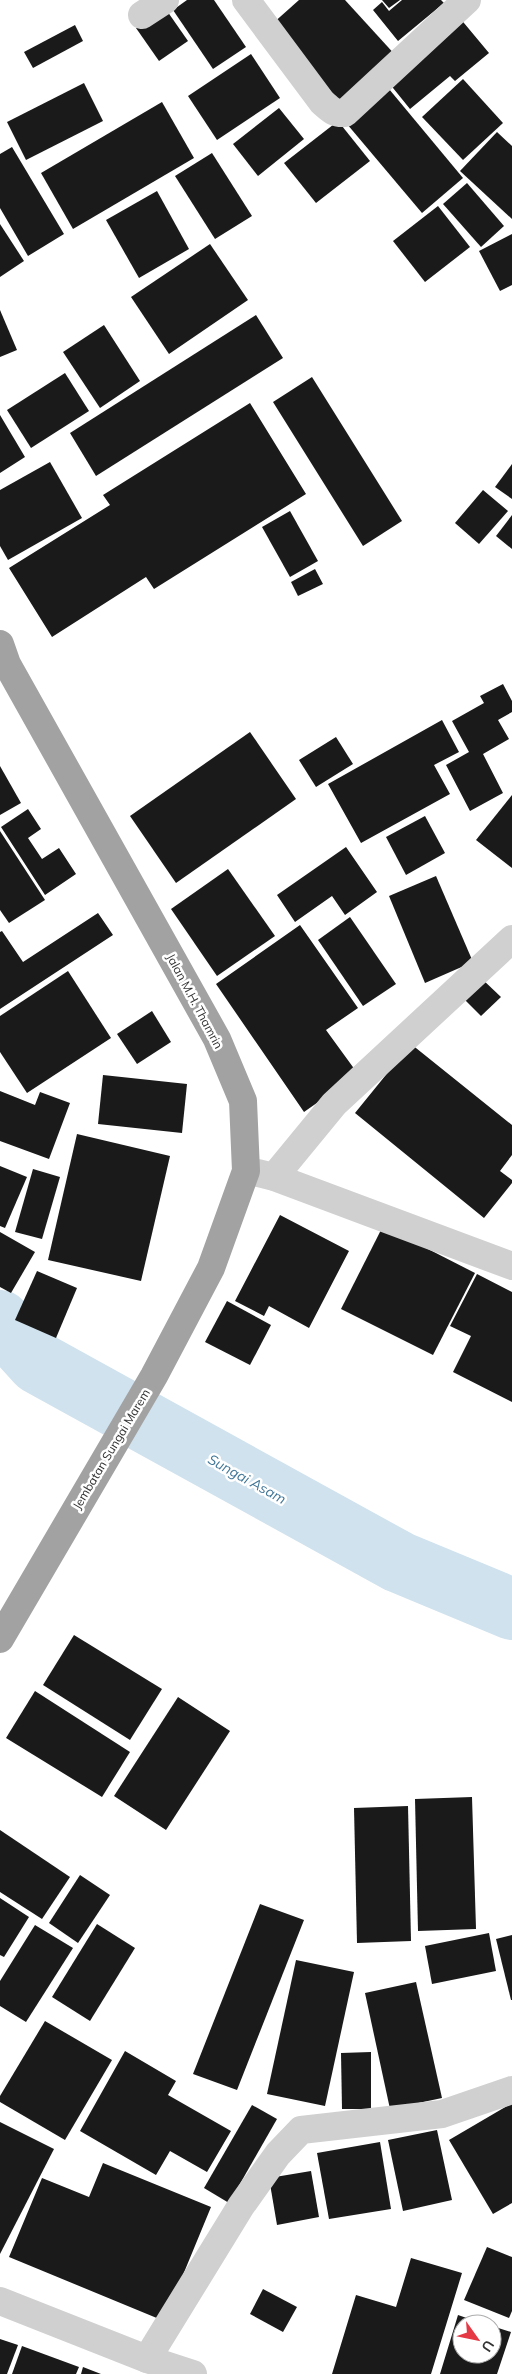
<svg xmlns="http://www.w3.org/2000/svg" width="512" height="2374" font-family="Mulish,sans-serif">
	<rect width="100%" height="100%" fill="#fff"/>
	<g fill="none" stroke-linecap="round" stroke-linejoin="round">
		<path stroke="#cfe2ee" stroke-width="62" d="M0,1321L38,1363L399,1562L512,1609"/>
	</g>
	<g fill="#1a1a1a">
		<path d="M187,0H214L246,47L213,69L173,10Z"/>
		<path d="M299,0H345L398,58L344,106L271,25Z"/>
		<path d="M382,0H400L389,8Z"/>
		<path d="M402,0H441L444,3L398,41L373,10L382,2L389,11Z"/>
		<path d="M165,8L188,41L159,61L136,28Z"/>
		<path d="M459,17L489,53L455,81L450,76L410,109L389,83Z"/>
		<path d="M75,25L83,41L33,68L24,52Z"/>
		<path d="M251,54L280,98L217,140L188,96Z"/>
		<path d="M463,79L503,123L463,160L422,117Z"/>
		<path d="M84,83L103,121L26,160L7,122Z"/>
		<path d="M389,89L463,178L422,213L347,124Z"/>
		<path d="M162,102L194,158L73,229L41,173Z"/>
		<path d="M279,108L304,139L258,176L233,144Z"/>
		<path d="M338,121L370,161L316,203L284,163Z"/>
		<path d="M497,132L512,146V219L460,171Z"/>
		<path d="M12,147L64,234L28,256L0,208V154Z"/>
		<path d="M212,153L252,216L215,239L175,176Z"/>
		<path d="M467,183L504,226L481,247L443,204Z"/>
		<path d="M157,191L189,249L139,278L106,220Z"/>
		<path d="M438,206L470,247L425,282L393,241Z"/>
		<path d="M0,224L24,261L0,277Z"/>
		<path d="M512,234V285L500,291L479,251Z"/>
		<path d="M210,244L248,300L169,354L131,297Z"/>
		<path d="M0,310L17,350L0,357Z"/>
		<path d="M256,315L283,358L96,476L70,433Z"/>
		<path d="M104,325L140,381L100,408L63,352Z"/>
		<path d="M65,373L89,411L31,448L7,410Z"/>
		<path d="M312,377L402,521L363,546L273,402Z"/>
		<path d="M250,403L306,494L154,589L146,577L52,637L9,568L110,505L103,495Z"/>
		<path d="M0,415L25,457L0,473Z"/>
		<path d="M50,462L82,518L8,560L0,546V490Z"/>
		<path d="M512,464V499L495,487Z"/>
		<path d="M483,490L508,511L479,544L455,523Z"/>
		<path d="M290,511L318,561L290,577L262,527Z"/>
		<path d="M512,515V549L496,536Z"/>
		<path d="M315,569L323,584L298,596L291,582Z"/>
		<path d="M503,684L512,701V712L498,720L509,739L483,754L503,793L470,811L446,765L469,752L452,721L484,703L480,696Z"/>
		<path d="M442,720L459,752L434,765L450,794L361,843L328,784Z"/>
		<path d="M250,732L296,799L176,883L130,816Z"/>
		<path d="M336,737L353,764L316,787L299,760Z"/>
		<path d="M0,766L21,803L0,815Z"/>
		<path d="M512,795V868L476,840Z"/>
		<path d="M28,809L41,829L28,838L42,859L59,848L76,874L45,895L1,827Z"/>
		<path d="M425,816L445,853L406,875L386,837Z"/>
		<path d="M0,831L45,900L9,923L0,910Z"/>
		<path d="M346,847L377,892L345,915L332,896L295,922L277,895Z"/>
		<path d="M228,869L275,936L217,976L171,909Z"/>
		<path d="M436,876L473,962L425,983L389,896Z"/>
		<path d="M98,913L113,935L0,1009V932L2,931L23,962Z"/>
		<path d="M350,917L396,984L363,1006L318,940Z"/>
		<path d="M300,925L358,1008L326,1030L358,1074L304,1112L216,984Z"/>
		<path d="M68,971L111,1038L27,1093L0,1052V1016Z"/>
		<path d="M481,978L501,997L481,1016L462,997Z"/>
		<path d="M152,1011L171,1042L137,1064L117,1034Z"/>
		<path d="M411,1044L512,1125V1155L500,1171L512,1180V1183L484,1218L355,1113Z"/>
		<path d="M103,1075L187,1084L182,1133L98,1124Z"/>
		<path d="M0,1091L35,1105L40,1092L70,1103L49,1159L0,1141Z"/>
		<path d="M77,1134L170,1156L141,1281L48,1260Z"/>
		<path d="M0,1166L27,1177L5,1228L0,1226Z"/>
		<path d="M33,1169L60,1177L42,1239L15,1232Z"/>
		<path d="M280,1215L349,1251L309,1328L269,1306L264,1316L235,1301Z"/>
		<path d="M383,1226L475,1273L433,1355L341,1309Z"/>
		<path d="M0,1232L35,1252L11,1293L0,1287Z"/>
		<path d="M37,1271L77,1288L56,1338L15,1320Z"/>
		<path d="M477,1274L512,1292V1402L453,1372L471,1336L450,1326Z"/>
		<path d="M227,1301L271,1325L250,1365L205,1342Z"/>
		<path d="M74,1635L162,1689L130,1740L43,1685Z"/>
		<path d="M35,1691L130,1752L102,1797L6,1738Z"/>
		<path d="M178,1697L230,1731L166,1830L114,1796Z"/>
		<path d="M472,1797L476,1929L418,1931L415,1799Z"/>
		<path d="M408,1806L411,1941L357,1943L354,1808Z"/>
		<path d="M0,1830L70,1877L42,1919L0,1892Z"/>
		<path d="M80,1875L110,1895L78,1943L49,1923Z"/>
		<path d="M0,1898L29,1917L4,1957L0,1955Z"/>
		<path d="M260,1904L304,1920L237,2090L193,2074Z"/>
		<path d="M97,1924L135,1948L90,2021L52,1997Z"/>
		<path d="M35,1925L73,1948L26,2022L0,2006V1981Z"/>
		<path d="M489,1933L496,1971L432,1984L425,1946Z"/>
		<path d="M512,1935V2000H511L496,1939Z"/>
		<path d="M296,1960L354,1972L325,2106L267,2094Z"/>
		<path d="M416,1982L442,2098L390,2109L365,1993Z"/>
		<path d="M45,2021L112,2060L65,2140L0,2102V2096Z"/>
		<path d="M125,2051L176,2081L168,2095L231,2131L207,2172L170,2151L156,2175L80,2131Z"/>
		<path d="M371,2052V2109H342L341,2053Z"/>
		<path d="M512,2103V2203L493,2214L449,2140Z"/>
		<path d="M252,2105L277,2119L229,2203L204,2188Z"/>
		<path d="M0,2122L54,2149L0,2254Z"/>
		<path d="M437,2130L452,2200L403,2211L388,2140Z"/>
		<path d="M380,2142L391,2209L329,2219L317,2153Z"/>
		<path d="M103,2163L211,2207L164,2321L9,2257L42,2178L89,2197Z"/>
		<path d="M311,2171L319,2217L277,2225L269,2178Z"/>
		<path d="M487,2247L512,2257V2311L509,2318L464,2300Z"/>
		<path d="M411,2258L462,2273L431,2374H332L356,2295L396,2307Z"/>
		<path d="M263,2289L297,2307L283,2332L250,2314Z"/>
		<path d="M458,2315L484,2324H462V2354H492V2326L511,2332L497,2374H440Z"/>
		<path d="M0,2339L18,2345L7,2374H0Z"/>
		<path d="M22,2346L79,2367L76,2374H12Z"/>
		<path d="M83,2367L101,2374H81Z"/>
	</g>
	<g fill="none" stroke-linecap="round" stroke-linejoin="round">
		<g stroke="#d0d0d0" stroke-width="28">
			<path d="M246,0L322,102C330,109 334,114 345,113L467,0"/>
			<path d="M142,15L165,0"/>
			<path d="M258,1173L274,1177L512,1266"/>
			<path d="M274,1177L334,1104L512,939"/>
			<path d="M0,2301L147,2359L193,2374"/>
			<path d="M147,2359L241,2206L278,2154L301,2130L442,2114L512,2090"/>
		</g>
		<path stroke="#a2a2a2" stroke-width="28" d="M0,644L7,664L217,1039L243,1101L246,1171L211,1268L154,1376L0,1639"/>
	</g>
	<g text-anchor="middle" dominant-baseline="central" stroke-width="5" stroke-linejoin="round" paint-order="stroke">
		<g font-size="12" fill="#333" stroke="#fff">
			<text transform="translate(195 1001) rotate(62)">Jalan M.H. Thamrin</text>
			<text transform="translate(111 1449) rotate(-59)">Jembatan Sungai Marem</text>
		</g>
		<g font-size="14" font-style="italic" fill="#3f7597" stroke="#fff">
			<text transform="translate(247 1479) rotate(29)">Sungai Asam</text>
		</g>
	</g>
	<g transform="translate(477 2339) rotate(123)"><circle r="24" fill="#ffffff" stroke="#adadad"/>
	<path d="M0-4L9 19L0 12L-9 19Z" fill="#e63946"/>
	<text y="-8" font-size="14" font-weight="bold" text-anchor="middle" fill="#333333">U</text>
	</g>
</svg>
